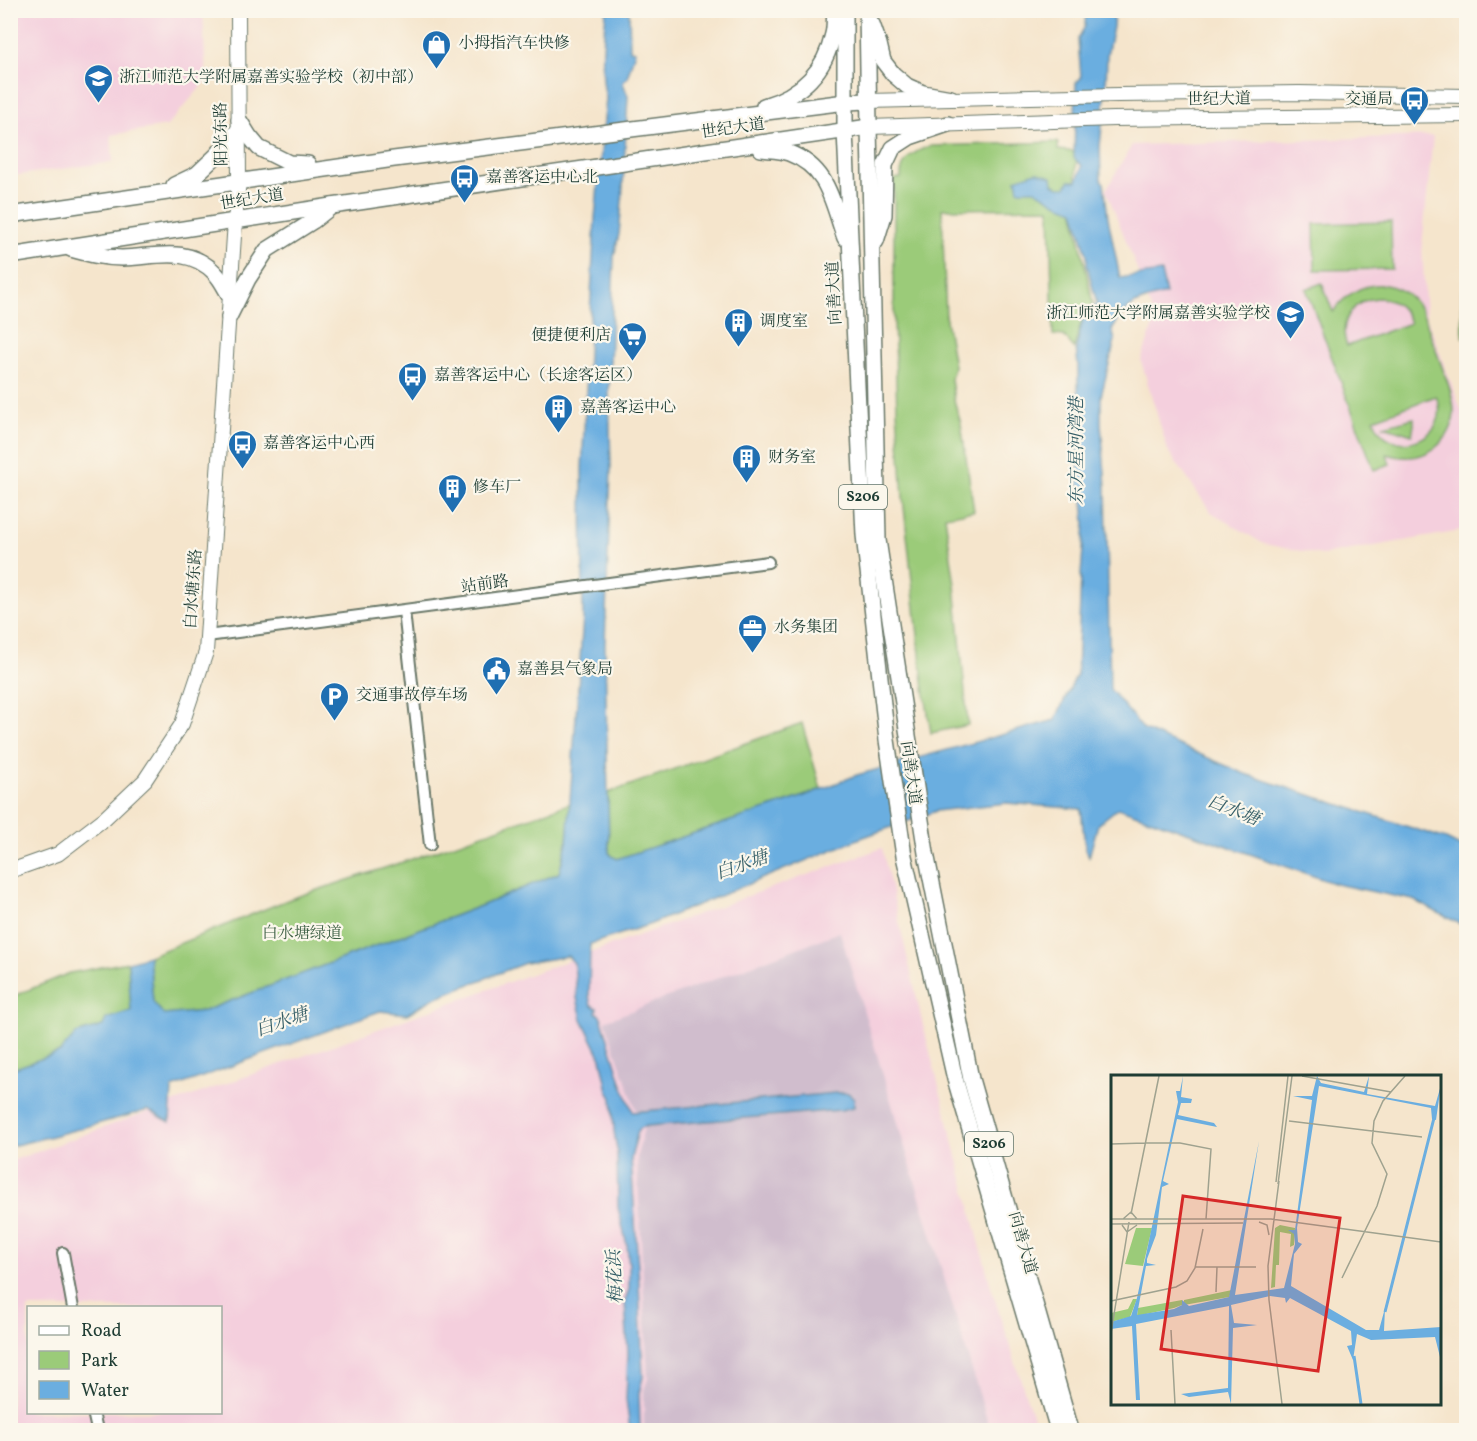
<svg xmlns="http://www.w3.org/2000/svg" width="1477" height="1441" font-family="Vollkorn,'Noto Serif SC',serif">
	<rect width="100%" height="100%" fill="#fbf7ec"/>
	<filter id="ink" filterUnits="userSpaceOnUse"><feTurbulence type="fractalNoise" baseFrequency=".0167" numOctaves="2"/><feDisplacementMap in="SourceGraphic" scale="12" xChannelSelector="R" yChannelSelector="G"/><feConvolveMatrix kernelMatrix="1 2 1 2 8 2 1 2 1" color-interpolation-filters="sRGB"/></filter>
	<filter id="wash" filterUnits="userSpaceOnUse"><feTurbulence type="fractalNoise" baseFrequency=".008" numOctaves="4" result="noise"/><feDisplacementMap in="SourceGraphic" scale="24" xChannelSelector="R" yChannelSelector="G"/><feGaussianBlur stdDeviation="1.35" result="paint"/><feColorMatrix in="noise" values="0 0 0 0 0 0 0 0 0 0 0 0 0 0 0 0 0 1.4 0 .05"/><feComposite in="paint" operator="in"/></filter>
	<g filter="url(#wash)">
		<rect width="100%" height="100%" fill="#f5e5cc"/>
		<g fill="#f4cfdd" fill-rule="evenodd">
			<path d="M10,11H203L206,81L167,126L111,135L113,162L11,176Z"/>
			<path d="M1433,136L1422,246L1426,316L1462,412L1466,465V523L1461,531L1322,555L1264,544L1211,512L1168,451L1141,361L1155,320L1134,261L1106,190L1132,145Z"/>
			<path d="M882,848L923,1025L991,1287L1037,1430H11V1161ZM28,1308H220V1412H28Z"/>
		</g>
		<path fill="#d0bdcd" d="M840,932L990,1430H644V1390L648,1379L637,1156L644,1128L637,1112L605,1021Z"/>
		<g fill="#9bcb79" stroke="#5d8456" stroke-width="1.5" fill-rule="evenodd">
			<path d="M1058,142V150L1077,152L1074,213L1093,304L1083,316L1074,348L1064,336L1053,335L1050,208L942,209L946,320L954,366L951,379L954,400L961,424L974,511L945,516L955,585L968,725L931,733L923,682L903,498L897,411L894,321V179L901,178C900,159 915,151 931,146Z"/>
			<path d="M1391,222L1392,269L1315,270L1314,224Z"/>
			<path d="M1322,283L1333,312C1357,276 1404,274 1424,316C1430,332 1435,348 1441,364C1452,394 1466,424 1435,448C1420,459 1403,459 1387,454L1390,464L1374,470L1306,289ZM1379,298C1394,300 1405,308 1410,323L1347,346C1338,322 1353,299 1379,298ZM1436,396C1456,438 1387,464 1374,419Z"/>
			<path d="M1462,290H1466V337H1463Z"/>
			<path d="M1414,418V425L1412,435L1384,426Z"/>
			<path d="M802,723L821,789L799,798L617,859L612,856L609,852L608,793Z"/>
			<path d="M571,803L567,843L559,873L483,905L204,1011L164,1015L153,1002L149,956L290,899L409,860Z"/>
			<path d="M128,962L131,1011L106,1019L103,1026L76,1034L60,1052L11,1070V997L70,973Z"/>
		</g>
		<path fill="#6baee0" stroke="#45768a" stroke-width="1.5" d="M606,11H629L630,50L635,51L627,78L624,80L623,83L628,96L622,201L619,234L614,257L609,392L611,468L605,645L609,853L612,856L617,859L799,798L857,775L1055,720L1077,674L1081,575L1085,522L1082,490L1078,483V365L1076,348L1084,315L1097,304L1087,265V255L1074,210L1056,203L1035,190H1018L1016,179L1036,172L1052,177L1053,184L1058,187H1066L1069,181H1077L1082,166L1074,158L1076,83L1081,78L1078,39L1085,26L1086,11H1114L1113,27L1107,55L1106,88L1100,146L1101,180L1104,183L1108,218L1120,278L1161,272L1166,294C1137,301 1128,303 1112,330L1115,340L1101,396V424L1106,486L1110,689L1144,730L1245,774L1446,839L1466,849V927L1413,900L1336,884L1118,808L1098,824L1089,857L1085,847L1081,809L1006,803L936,811L861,838L651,924L590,944L589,996L591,1005L597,1008L596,1012L601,1017L622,1085L633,1112L836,1093H848L854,1098V1107L841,1110L647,1126L641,1128L638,1131L631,1158L639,1283L643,1377L639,1393L640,1430H630L626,1399L628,1354L625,1301L629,1289V1266L627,1245L618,1208L617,1150L614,1131L612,1098L608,1091L601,1058L582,1019L577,998L574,963L568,956L525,963L434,998L407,1014L380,1011L172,1088L170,1122L148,1110L52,1136L11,1146L10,1070L60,1052L76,1034L103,1026L106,1019L131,1011L128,962L149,956L153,1002L164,1015L204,1011L483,905L559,873L567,843L583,617L582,469L595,218L606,98C599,72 604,38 606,11Z"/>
	</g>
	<g filter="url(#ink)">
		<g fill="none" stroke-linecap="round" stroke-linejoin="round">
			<defs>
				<g id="street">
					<path d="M404,611L430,845"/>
					<path d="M207,636L768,562"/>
					<path d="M63,1253L73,1308"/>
					<path d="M93,1412L97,1430"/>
				</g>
				<g id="secondary">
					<path d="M868,101L1118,95L1299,93L1466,96"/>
					<path d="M869,127L1114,119L1466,115"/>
					<path d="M10,871L58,854L105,818L145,780L182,724L206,652L235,221L239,180L238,10"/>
				</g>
				<g id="primary">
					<path d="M845,10V131L864,535L887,740L904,856L955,1079L1058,1430"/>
					<path d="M867,10L869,127L878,540L926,853L971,1079L1071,1430"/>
					<path d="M872,24L879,44L883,61L893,74L907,86L923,93L951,98"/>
					<path d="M764,106C801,95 825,72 833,34C835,27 834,18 835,10"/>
					<path d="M239,120L249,136L259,148L289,163L308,164"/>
					<path d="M761,149C770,150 781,150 789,153C829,168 832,202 845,238"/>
					<path d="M174,185L197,174L216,156L239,129"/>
					<path d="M10,215L394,159L846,102L868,101"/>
					<path d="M876,241L884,215L885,165L893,148L910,137L948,124"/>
					<path d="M71,249C89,254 104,258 122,258C156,257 188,245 215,273C221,279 225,288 230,296"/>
					<path d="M10,256L332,206L869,127"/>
					<path d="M229,317L248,279L267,250L313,221L332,206"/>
				</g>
			</defs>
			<use href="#street" stroke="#6a7869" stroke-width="14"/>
			<use href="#secondary" stroke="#6a7869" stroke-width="16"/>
			<use href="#primary" stroke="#6a7869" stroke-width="18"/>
			<use href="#street" stroke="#fff" stroke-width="10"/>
			<use href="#secondary" stroke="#fff" stroke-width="14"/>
			<use href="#primary" stroke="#fff" stroke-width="15"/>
		</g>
	</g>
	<defs>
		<symbol id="shop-pin" viewBox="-11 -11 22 30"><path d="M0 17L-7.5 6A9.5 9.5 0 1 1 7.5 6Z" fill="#1f6fb2" stroke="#fbf7ec"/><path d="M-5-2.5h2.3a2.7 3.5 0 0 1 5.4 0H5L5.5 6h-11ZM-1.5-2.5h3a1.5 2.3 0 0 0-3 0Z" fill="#fff"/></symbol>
		<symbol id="school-pin" viewBox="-11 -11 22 30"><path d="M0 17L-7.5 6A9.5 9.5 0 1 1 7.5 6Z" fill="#1f6fb2" stroke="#fbf7ec"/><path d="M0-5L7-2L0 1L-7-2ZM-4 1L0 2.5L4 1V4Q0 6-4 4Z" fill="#fff"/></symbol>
		<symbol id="bus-pin" viewBox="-11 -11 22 30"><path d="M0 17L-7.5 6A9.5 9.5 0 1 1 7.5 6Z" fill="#1f6fb2" stroke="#fbf7ec"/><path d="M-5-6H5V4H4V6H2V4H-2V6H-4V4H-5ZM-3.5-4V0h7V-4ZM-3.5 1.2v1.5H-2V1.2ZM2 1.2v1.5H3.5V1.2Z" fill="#fff"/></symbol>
		<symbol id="building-pin" viewBox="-11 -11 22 30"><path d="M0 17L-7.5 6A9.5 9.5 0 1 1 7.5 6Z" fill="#1f6fb2" stroke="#fbf7ec"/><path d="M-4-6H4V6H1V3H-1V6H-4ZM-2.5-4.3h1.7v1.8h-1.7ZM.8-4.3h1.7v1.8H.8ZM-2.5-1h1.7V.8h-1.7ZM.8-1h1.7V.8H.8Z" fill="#fff"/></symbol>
		<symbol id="supermarket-pin" viewBox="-11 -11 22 30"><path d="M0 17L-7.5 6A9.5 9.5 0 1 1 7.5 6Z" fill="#1f6fb2" stroke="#fbf7ec"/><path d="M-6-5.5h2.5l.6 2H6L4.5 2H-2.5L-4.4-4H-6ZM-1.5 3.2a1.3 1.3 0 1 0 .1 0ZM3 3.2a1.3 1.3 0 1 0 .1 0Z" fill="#fff"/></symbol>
		<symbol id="office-pin" viewBox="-11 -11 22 30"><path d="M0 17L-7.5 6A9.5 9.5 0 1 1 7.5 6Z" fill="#1f6fb2" stroke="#fbf7ec"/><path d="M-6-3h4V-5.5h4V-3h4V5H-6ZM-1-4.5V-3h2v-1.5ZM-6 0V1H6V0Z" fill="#fff"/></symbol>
		<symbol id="civic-pin" viewBox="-11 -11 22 30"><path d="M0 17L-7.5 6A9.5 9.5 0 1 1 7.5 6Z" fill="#1f6fb2" stroke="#fbf7ec"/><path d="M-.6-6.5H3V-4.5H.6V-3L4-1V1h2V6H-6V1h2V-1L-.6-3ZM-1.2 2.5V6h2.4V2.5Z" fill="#fff"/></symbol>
		<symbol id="parking-pin" viewBox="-11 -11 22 30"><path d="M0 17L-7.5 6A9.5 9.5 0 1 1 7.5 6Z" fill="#1f6fb2" stroke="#fbf7ec"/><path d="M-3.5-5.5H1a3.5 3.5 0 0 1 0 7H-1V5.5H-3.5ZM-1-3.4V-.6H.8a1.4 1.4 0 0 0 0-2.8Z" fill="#fff"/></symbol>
	</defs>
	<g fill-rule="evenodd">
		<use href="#shop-pin" x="420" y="28" width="33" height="45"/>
		<use href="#school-pin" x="82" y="62" width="33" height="45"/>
		<use href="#bus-pin" x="1398" y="84" width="33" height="45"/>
		<use href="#bus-pin" x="448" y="162" width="33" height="45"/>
		<use href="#school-pin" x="1274" y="298" width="33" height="45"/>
		<use href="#building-pin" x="722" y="306" width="33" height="45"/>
		<use href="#supermarket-pin" x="616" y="320" width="33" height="45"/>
		<use href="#bus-pin" x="396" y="360" width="33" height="45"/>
		<use href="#building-pin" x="542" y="392" width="33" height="45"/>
		<use href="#bus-pin" x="226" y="428" width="33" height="45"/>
		<use href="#building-pin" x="730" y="442" width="33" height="45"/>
		<use href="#building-pin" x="436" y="472" width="33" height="45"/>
		<use href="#office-pin" x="736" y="612" width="33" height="45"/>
		<use href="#civic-pin" x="480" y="654" width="33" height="45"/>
		<use href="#parking-pin" x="318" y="680" width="33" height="45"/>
	</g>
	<g text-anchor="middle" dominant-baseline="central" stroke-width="4.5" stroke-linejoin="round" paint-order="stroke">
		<g fill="#fbf7ec" stroke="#61756b" stroke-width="1.5">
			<rect x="839" y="485" width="48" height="24" rx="4.5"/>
			<rect x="965" y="1132" width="48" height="24" rx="4.5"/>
		</g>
		<g font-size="15" font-weight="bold" fill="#1f3d34">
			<text x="863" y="497">S206</text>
			<text x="989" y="1144">S206</text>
		</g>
		<g font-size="16" fill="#1f3d34" stroke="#fbf7ec" text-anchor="start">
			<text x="458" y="44">小拇指汽车快修</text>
			<text x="119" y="78">浙江师范大学附属嘉善实验学校（初中部）</text>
			<text x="1393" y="100" text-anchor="end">交通局</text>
			<text x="486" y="178">嘉善客运中心北</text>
			<text x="1270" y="314" text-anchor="end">浙江师范大学附属嘉善实验学校</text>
			<text x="760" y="322">调度室</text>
			<text x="611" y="336" text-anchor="end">便捷便利店</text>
			<text x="434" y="376">嘉善客运中心（长途客运区）</text>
			<text x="580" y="408">嘉善客运中心</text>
			<text x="263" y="444">嘉善客运中心西</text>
			<text x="768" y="458">财务室</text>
			<text x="473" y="488">修车厂</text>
			<text x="774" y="628">水务集团</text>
			<text x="517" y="670">嘉善县气象局</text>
			<text x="356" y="696">交通事故停车场</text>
		</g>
		<g font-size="16" fill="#1f3d34" stroke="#fbf7ec">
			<text transform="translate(1219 100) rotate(-1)">世纪大道</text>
			<text transform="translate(733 129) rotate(-8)">世纪大道</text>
			<text transform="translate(222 134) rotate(-91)">阳光东路</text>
			<text transform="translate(252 200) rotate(-9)">世纪大道</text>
			<text transform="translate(835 293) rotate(-93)">向善大道</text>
			<text transform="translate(485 585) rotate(-8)">站前路</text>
			<text transform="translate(194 589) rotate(-86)">白水塘东路</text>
			<text transform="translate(910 773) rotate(82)">向善大道</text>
			<text transform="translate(1022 1243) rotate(74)">向善大道</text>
		</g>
		<g font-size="16" fill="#3e6045" stroke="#fbf7ec">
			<text x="302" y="934">白水塘绿道</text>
		</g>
		<g font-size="18" font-style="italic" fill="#365f68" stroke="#fbf7ec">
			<text transform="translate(1077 451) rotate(-90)">东方星河湾港</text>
			<text transform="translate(1233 811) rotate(22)">白水塘</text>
			<text transform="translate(742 866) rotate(-19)">白水塘</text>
			<text transform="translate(282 1023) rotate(-19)">白水塘</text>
			<text transform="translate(616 1277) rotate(-93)">梅花浜</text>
		</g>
	</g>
	<g transform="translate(1111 1075)">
		<rect width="330" height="330" fill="#f5e5cc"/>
		<path d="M169,150L184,153L183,170L179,172L180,159L169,157L168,190H165L164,212L160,213L164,153ZM25,153H41L32,191L14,189ZM121,215L118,222L73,230V225ZM22,224H26L19,242L0,247V238L17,234ZM71,225V230L63,233L26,241L27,233Z" fill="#9bcb79"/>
		<path d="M72,1L70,22L81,24L80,28H70L67,40L103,48L106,52L66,44L52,106L58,109L51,112L45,160L36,184V188L45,190L35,191L26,240L63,234L71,230V225L78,231L118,222L148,66L124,220L173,213L184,169L183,159L177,155H184L201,25L182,21H201L206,1L210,8L253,17L258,1L256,19L324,31L330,10L325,45L321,44L320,33L208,11L186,153L187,167L191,169L183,179L180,211L255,255H268L274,233L273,256L330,252L329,282L324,262L260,265L246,259L242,285L236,271L241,270L240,256L179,223L175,228L174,223L159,221L120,230L123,248L146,250L122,253L120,329L117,317L78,322L70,319L117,313L118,231L25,249L29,325H25L21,251L0,254V247L20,241L26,223L67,27L65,16H69Z" fill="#6baee0"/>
		<path fill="none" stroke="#6baee0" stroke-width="3" d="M274,237L323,43M243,281L250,329"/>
		<path fill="none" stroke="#9fa28f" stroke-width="1.5" d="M191,1L280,17M178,46L311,62M34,68H69L100,74L95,144M0,69L34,68M168,106L157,191L158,225L171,329M165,107L177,1M167,109L181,1M20,139L48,1M0,144H160L330,167M12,144L20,137L26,144M148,147L156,150L158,160M0,149L132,148M11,150L16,157L26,150M84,192H145M231,203L266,131L276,99L261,68L263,46L272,26L294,1M105,217L106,192M0,226L65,212L76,206L84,193L92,154M60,255L64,329M0,258L18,147"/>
		<path fill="#d62828" fill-opacity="0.15" stroke="#d62828" stroke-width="3" d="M72,121L229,143L207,296L50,274Z"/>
		<rect width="330" height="330" fill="none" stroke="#1f3d34" stroke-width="3"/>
	</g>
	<rect width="1477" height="1441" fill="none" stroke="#fbf7ec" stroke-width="36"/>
	<rect x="27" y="1306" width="195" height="108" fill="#fbf7ec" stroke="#a3ada2" stroke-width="1.5"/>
	<rect x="39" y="1326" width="30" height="9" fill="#ffffff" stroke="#a3ada2" stroke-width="1.5"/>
	<text x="81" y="1336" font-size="18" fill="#1f3d34">Road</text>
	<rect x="39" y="1351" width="30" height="18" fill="#9bcb79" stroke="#a3ada2" stroke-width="1.5"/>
	<text x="81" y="1366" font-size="18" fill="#1f3d34">Park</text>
	<rect x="39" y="1381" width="30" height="18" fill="#6baee0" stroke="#a3ada2" stroke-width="1.5"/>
	<text x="81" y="1396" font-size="18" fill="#1f3d34">Water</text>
</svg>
